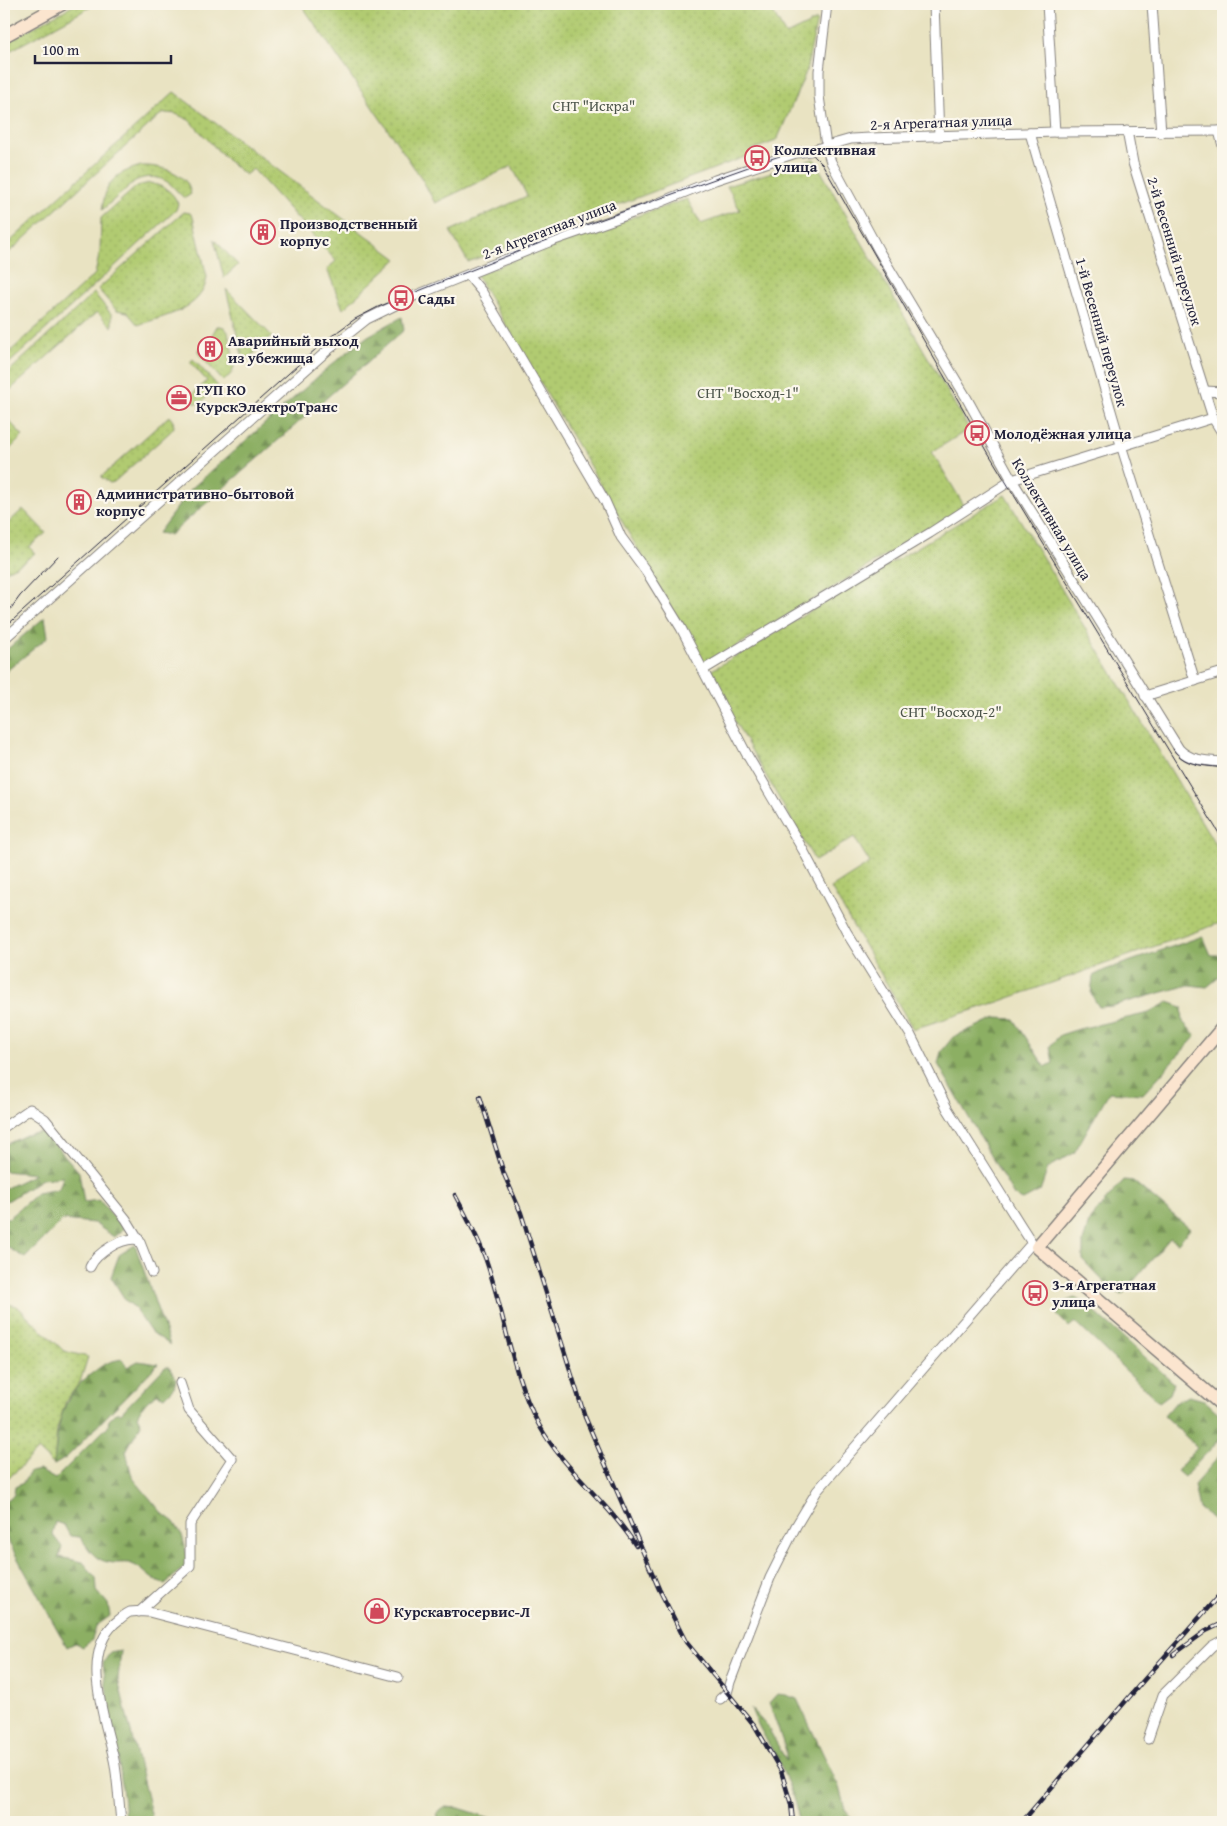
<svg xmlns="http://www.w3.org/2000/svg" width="1227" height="1826" font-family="'Gentium Book Plus',serif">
	<defs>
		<pattern id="grass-dots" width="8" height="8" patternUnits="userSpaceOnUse" patternTransform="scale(1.25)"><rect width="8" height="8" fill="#b1cb71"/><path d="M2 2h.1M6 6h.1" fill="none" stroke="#98ae63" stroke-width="1.8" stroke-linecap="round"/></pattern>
		<pattern id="forest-firs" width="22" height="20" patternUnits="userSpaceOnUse" patternTransform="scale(1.25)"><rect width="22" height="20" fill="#8caf63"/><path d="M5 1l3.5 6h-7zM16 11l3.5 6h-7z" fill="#728e53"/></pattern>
	</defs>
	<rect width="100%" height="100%" fill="#fbf7ec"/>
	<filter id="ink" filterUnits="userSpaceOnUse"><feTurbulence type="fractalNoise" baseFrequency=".02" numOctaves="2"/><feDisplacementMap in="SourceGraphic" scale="10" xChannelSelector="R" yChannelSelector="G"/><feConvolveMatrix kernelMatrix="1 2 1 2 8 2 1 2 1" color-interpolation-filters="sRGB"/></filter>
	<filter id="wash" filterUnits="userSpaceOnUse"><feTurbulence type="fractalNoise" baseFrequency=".0096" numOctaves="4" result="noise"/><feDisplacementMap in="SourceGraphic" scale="20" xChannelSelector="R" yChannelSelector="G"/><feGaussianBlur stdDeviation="1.12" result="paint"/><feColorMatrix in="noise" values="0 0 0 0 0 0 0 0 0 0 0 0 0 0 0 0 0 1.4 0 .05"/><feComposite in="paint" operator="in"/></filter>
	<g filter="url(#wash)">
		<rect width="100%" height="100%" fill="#e9e3c2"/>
		<g fill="url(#grass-dots)" stroke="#6a7656">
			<path d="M76,4H96L4,54V43Z"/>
			<path d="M301,4H768L786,35L817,20L806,72L778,138L773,142L749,151L750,155L468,262L450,231L527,196L512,166L435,203L422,179Z"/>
			<path d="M174,92L397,259L343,309L327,269L336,261L253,169L245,175L226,159L189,120L176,114L166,113L160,115L4,257V247Z"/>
			<path d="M814,159L969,429L932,452L965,507L704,666L607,495L476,275L556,243L687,199L701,224L740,210L727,186Z"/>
			<path d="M141,166C155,165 178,170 187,183C189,186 190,191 191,194L185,198C179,195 176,189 170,184C161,176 146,175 135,181L102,210C106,182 113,174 141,166Z"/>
			<path d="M150,183C163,186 173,191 178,204L176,210L4,368V357L95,274L100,251L101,218L137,186Z"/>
			<path d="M184,212L190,213L193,217L207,277C203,310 164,316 138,325L127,312L116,310L98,289Z"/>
			<path d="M214,239L238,265L224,278Z"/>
			<path d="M226,289L272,336L244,363Z"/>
			<path d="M94,293L112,315V327L97,312L10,390L4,383V376Z"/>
			<path d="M217,326H220L224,327L228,332L235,364L231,374L223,381L199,354L198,350L211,337Z"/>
			<path d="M193,359L218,386L201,402L196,404L188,398L207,381L190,362Z"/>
			<path d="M4,415L23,436L4,455Z"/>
			<path d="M169,416L173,421L174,427L170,432L114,482L110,483L101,477Z"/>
			<path d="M1005,495L1223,857V922L998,1002L913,1029L831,888L870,863L854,837L815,861L707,673Z"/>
			<path d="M23,509L46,533L29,547L35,553L24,562L4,572V527Z"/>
			<path d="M4,1303L17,1306L64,1351L88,1357L80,1382L66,1401L57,1429L54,1465L38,1450L9,1478L4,1468Z"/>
		</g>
		<g fill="url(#forest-firs)" stroke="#57684f">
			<path d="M402,317L404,330L170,535L158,533L191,489L331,365L368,336Z"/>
			<path d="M45,617L48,637L4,673V652Z"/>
			<path d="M1203,936L1211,955H1223V974L1207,987L1189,985L1112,1006L1099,1007L1091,994L1093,976L1105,970Z"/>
			<path d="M1168,1002L1182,1007L1183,1022L1196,1036L1143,1094L1109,1092L1074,1153L1048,1168L1040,1191L1023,1200L1014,1196L938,1064L941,1052L953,1037L996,1018L1014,1019L1045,1067L1053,1063L1050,1046L1060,1035L1079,1029L1149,1013Z"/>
			<path d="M44,1132L79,1172L84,1202L99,1200L124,1228L114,1237L94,1223L63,1220L25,1258L4,1245V1218H9L37,1193L59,1189L63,1177L42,1179L9,1200L4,1201V1189L35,1174L4,1171L5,1145L26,1135Z"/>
			<path d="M1124,1180L1133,1181L1190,1229L1178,1243L1170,1238L1122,1295L1108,1286L1083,1260V1242L1090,1219Z"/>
			<path d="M135,1245L170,1345L150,1331L134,1307L126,1301L111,1277L119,1255Z"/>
			<path d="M1075,1298L1087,1305L1174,1383L1170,1394L1159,1402L1075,1322L1069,1327L1057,1315L1064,1302Z"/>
			<path d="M122,1359L127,1367L138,1361L158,1364L66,1458L54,1465C58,1428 59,1398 91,1374C104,1364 106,1362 122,1359Z"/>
			<path d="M165,1367H169L176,1379L174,1388L165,1397L157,1394C148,1399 142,1407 137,1416L141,1424L126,1451L132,1477L162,1513L174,1522L182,1535L187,1555V1565L165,1584C151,1582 145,1569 132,1564C128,1562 121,1563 116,1563C95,1562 92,1553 80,1537L70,1536L64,1525L55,1522L52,1534L62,1547L59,1557L83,1562L96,1578L97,1591L108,1604L110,1616L96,1626L92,1640L83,1647L75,1643L67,1647L4,1534V1501L14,1495L15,1487L23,1483L30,1472L39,1470L55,1479L108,1426L109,1420L116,1413H121Z"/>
			<path d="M1189,1396L1204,1400L1223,1417V1436L1184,1477L1177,1471L1197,1447L1164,1416L1177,1401Z"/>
			<path d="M1223,1452V1526L1199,1509L1194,1485Z"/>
			<path d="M121,1651L118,1679L153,1822H125C123,1768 109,1717 103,1663L110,1653Z"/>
			<path d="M777,1694L786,1695L797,1699L839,1787L845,1809L854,1822H800C794,1799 786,1775 774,1753C766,1739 757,1725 751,1709L767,1726L786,1760V1751L769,1703Z"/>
			<path d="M444,1807L459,1808L503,1822H441L436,1814Z"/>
		</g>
	</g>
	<g filter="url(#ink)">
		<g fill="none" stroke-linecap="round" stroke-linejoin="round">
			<defs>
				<g id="street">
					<path d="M827,4L819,71V96L826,146L831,162L879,251L966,397L1012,480L1179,749C1190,761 1207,761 1223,762"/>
					<path d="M934,4L939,136"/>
					<path d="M1047,4L1055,132"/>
					<path d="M1152,4L1161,133"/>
					<path d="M1127,131L1133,163L1143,195L1213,418L1223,434"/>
					<path d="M1219,131L1223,146"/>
					<path d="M1030,133L1121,445L1195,681"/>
					<path d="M823,147L851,139L870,138L1055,132L1223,131"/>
					<path d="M468,275L482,292L605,501L621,537L646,571L681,628L746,753L803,850L847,933L910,1034L947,1108L1021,1226L1032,1243L1037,1247"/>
					<path d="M1205,391L1223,392"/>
					<path d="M4,639L328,350L367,319L414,296L549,242L641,210L715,180L796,153L810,151"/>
					<path d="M703,670L930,533L1012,480L1213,418"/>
					<path d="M1145,696L1223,672"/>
					<path d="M4,1127L30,1109L45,1119L126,1219L139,1240L152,1273"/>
					<path d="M90,1267C96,1253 123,1236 139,1240"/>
					<path d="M139,1612L190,1566V1524L232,1459L189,1410L180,1383"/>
					<path d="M720,1699L727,1693L730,1682L770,1578L796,1526L817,1491L1032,1243"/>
					<path d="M1148,1739L1163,1695L1212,1646L1223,1640"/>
					<path d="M121,1822C119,1803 118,1784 115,1765C108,1725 78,1657 115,1623C119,1620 125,1614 130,1612C136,1611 144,1612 149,1612L398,1677"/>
				</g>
				<g id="secondary">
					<path d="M4,36L62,4"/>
					<path d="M1223,1027L1037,1247L1223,1406"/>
				</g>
			</defs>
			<use href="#street" stroke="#86827e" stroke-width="11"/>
			<use href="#secondary" stroke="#86827e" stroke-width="15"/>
			<use href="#street" stroke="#fff" stroke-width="9"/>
			<use href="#secondary" stroke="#fbe5cf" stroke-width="12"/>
			<g stroke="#22223b" stroke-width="1">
				<path d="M4,618L20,596L58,556"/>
				<path d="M4,628L326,340L355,319L378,307L583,226L768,160L794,151H809L823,165L989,454L1223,840"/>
				<path d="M1173,749C1185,767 1204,765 1223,768"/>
			</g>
			<defs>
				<g id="rail">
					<path d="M480,1097L504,1174L521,1213L585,1417L659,1589L686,1642L755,1726L781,1771L791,1804L793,1822"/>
					<path d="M455,1195C466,1216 478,1237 486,1260C505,1314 511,1374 539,1425C564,1470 609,1503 636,1546"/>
					<path d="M1173,1655L1206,1631L1223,1623"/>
					<path d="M1022,1822L1143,1681L1223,1591"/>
				</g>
			</defs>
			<use href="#rail" stroke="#22223b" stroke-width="4.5"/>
			<use href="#rail" stroke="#fbf7ec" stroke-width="2.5" stroke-dasharray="8" stroke-linecap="butt"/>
			<defs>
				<path id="street-bridge" d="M810,151L823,147"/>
			</defs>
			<use href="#street-bridge" stroke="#86827e" stroke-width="11" stroke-linecap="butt"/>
			<use href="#street-bridge" stroke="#fff" stroke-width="9"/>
		</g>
	</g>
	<defs>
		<symbol id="bus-ring" viewBox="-11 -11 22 22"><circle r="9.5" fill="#fbf7ec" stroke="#d1495b" stroke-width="1.5"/><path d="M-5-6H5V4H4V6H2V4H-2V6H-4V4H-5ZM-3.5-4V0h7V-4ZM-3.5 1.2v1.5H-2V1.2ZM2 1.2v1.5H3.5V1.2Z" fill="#d1495b"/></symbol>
		<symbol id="building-ring" viewBox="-11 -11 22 22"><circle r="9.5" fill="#fbf7ec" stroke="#d1495b" stroke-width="1.5"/><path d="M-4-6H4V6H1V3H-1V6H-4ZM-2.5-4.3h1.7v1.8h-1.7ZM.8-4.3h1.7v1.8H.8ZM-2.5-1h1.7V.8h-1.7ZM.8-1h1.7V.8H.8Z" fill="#d1495b"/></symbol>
		<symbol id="office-ring" viewBox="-11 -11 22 22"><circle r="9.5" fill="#fbf7ec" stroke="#d1495b" stroke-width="1.5"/><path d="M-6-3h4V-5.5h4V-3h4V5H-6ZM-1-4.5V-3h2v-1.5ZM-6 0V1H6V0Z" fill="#d1495b"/></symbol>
		<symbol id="shop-ring" viewBox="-11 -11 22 22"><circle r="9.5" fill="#fbf7ec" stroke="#d1495b" stroke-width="1.5"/><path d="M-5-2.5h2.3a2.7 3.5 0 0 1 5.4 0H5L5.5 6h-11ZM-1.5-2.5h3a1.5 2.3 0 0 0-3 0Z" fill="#d1495b"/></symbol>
	</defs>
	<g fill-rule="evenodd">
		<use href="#bus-ring" x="743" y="144" width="28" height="28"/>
		<use href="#building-ring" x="249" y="218" width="28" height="28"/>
		<use href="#bus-ring" x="387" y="284" width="28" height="28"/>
		<use href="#building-ring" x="196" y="335" width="28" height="28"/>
		<use href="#office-ring" x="165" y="384" width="28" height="28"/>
		<use href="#bus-ring" x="963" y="419" width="28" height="28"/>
		<use href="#building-ring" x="65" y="488" width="28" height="28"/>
		<use href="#bus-ring" x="1021" y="1279" width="28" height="28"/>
		<use href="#shop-ring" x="363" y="1597" width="28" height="28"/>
	</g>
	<g text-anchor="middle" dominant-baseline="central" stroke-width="4.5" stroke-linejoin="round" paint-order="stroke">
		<g font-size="15" fill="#4d554b" stroke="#fbf7ec">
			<text x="594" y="105">СНТ "Искра"</text>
			<text x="748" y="392">СНТ "Восход-1"</text>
			<text x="951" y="711">СНТ "Восход-2"</text>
		</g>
		<g font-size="15" fill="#22223b" stroke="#fbf7ec">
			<text transform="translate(941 122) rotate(-2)">2-я Агрегатная улица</text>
			<text transform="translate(549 229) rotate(-21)">2-я Агрегатная улица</text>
			<text transform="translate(1175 251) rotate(73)">2-й Весенний переулок</text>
			<text transform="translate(1102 332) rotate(74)">1-й Весенний переулок</text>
			<text transform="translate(1052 519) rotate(59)">Коллективная улица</text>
		</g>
		<g font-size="15" font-weight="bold" fill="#22223b" stroke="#fbf7ec" text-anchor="start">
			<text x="774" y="149">Коллективная<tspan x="774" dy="17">улица</tspan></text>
			<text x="280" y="223">Производственный<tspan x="280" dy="17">корпус</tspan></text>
			<text x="418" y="298">Сады</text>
			<text x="228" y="340">Аварийный выход<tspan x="228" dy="17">из убежища</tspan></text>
			<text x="196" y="389">ГУП КО<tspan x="196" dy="17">КурскЭлектроТранс</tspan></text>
			<text x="994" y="433">Молодёжная улица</text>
			<text x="96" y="493">Административно-бытовой<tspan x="96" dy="17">корпус</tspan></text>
			<text x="1052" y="1284">3-я Агрегатная<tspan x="1052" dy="17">улица</tspan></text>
			<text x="394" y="1611">Курскавтосервис-Л</text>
		</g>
	</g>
	<rect width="1227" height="1826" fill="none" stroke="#fbf7ec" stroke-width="20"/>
	<path d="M35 55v8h136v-8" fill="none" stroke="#22223b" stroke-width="2.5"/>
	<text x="42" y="55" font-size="15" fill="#22223b" stroke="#fbf7ec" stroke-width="4" paint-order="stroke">100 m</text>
</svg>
